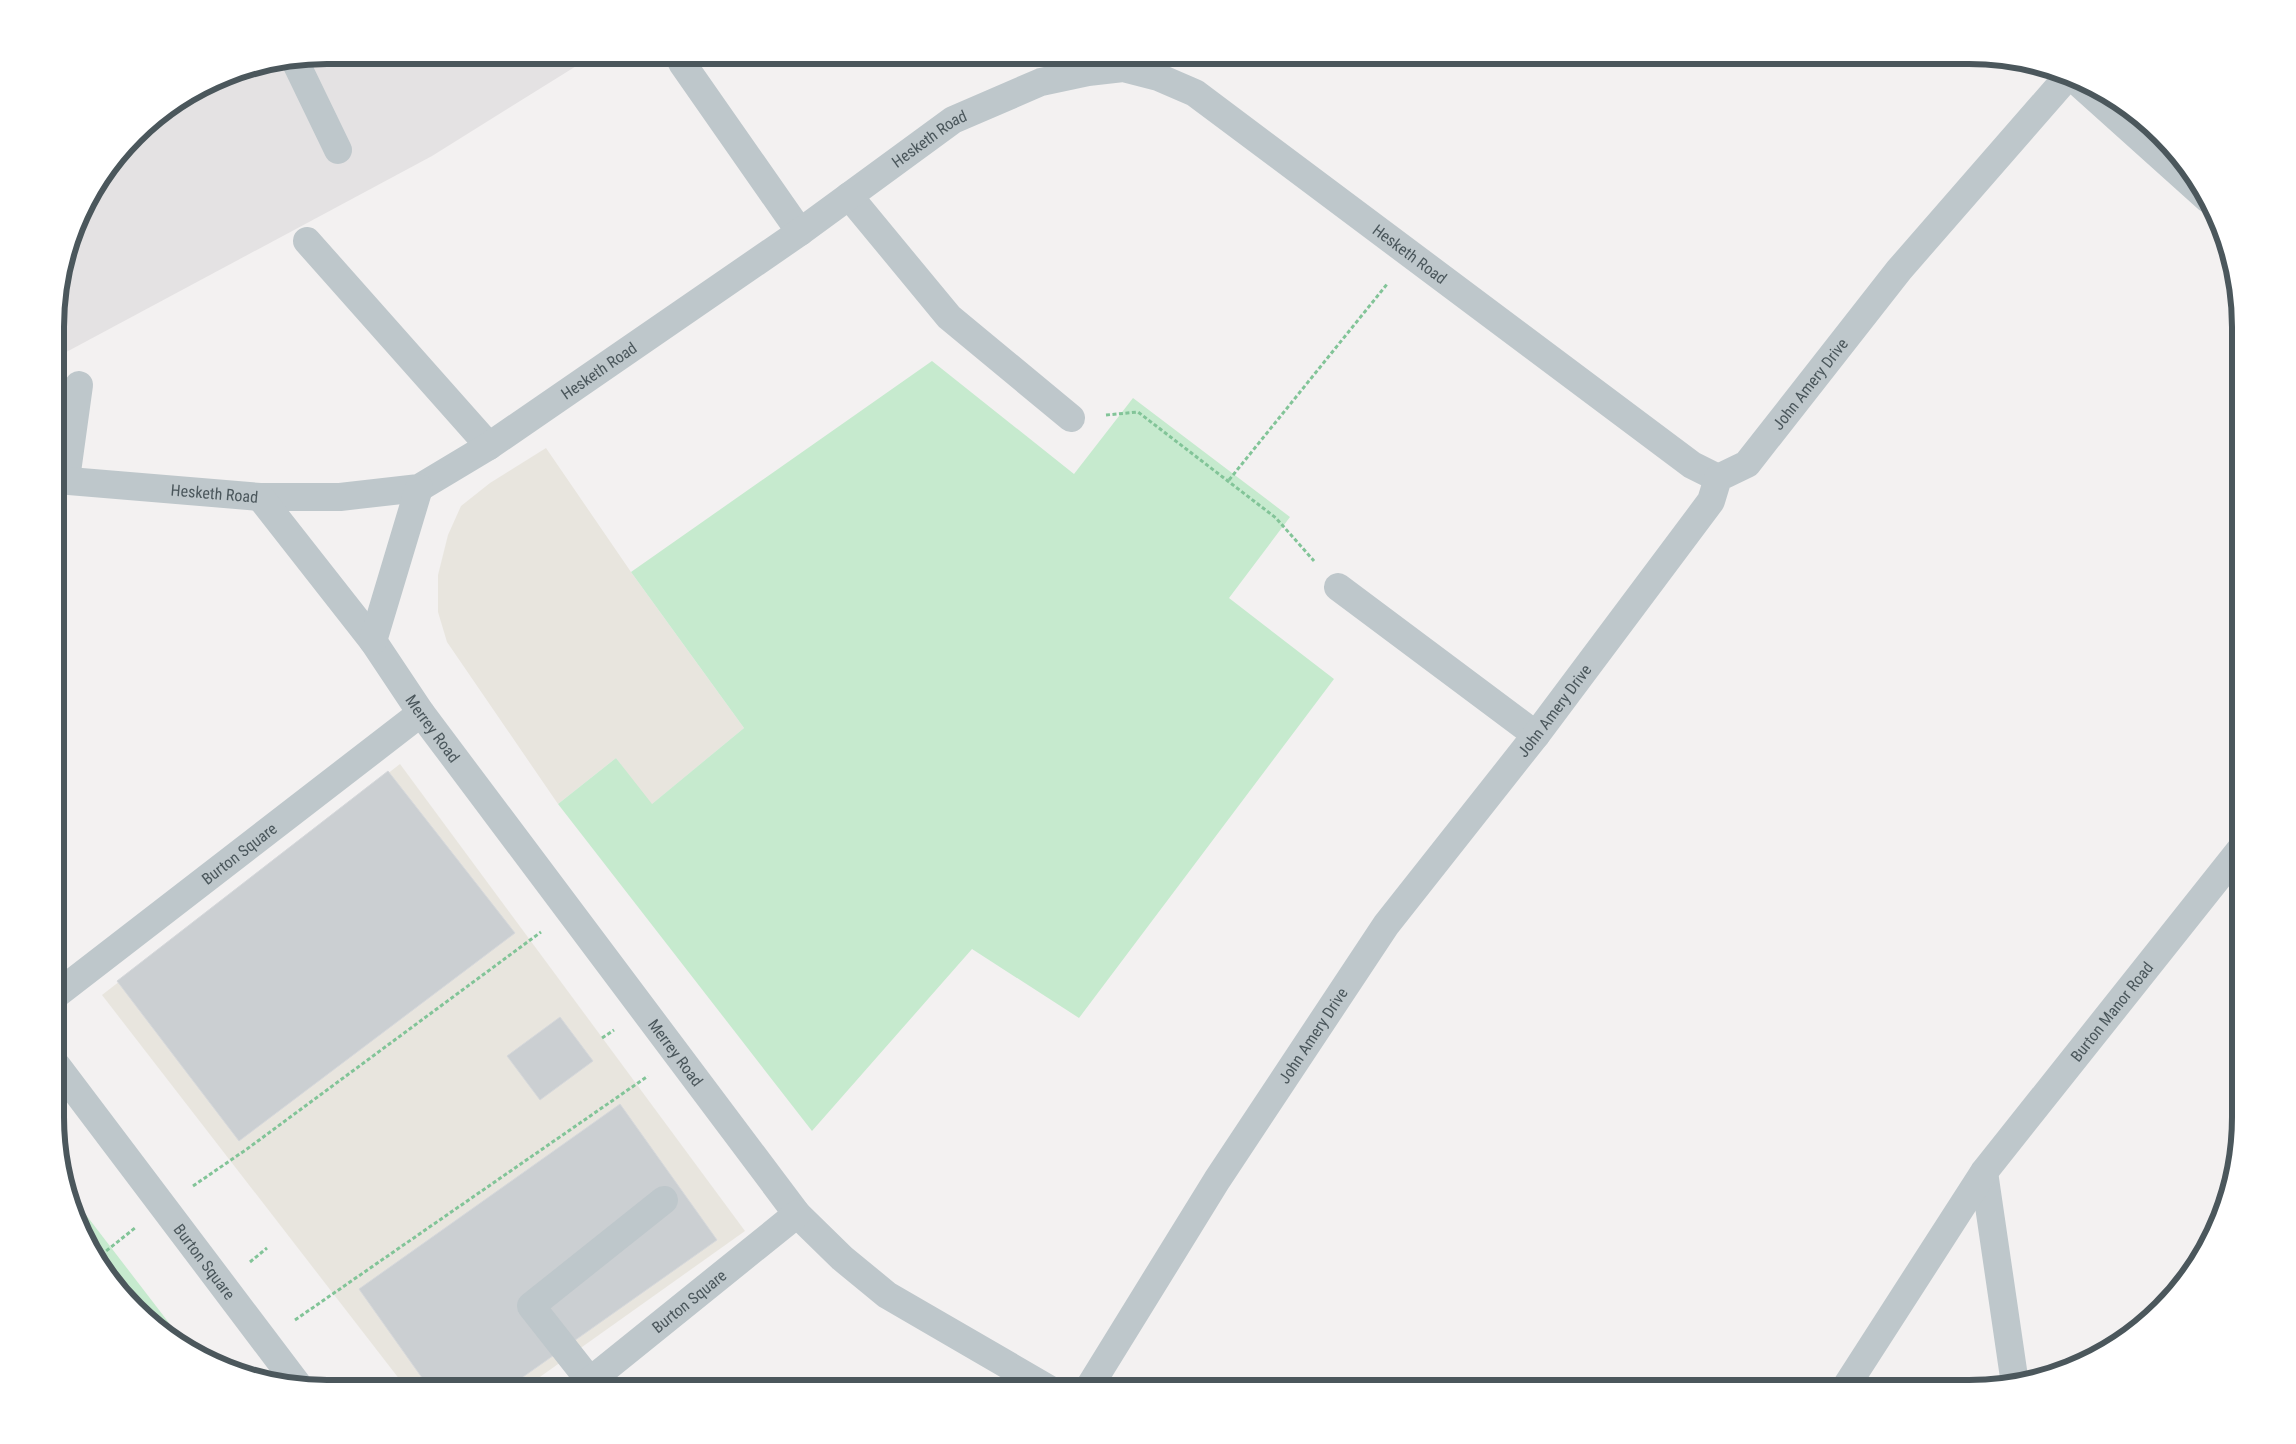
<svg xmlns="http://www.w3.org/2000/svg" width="2296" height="1444" font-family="'Roboto Condensed',sans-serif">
	<rect width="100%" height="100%" fill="#f3f1f1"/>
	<g fill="#e8e5de">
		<path d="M546,448L631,572L744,728L651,805L616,758L558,804L447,642L438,612V575L448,535L461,506L490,483Z"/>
		<path d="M400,764L745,1231L523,1389H407L102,995Z"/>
	</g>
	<path fill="#e4e2e3" d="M327,55H594L432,156L57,357V292L83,206L147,123L223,76Z"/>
	<g fill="#c6eace">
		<path d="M932,361L1074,474L1133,398L1290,517L1229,598L1334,679L1079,1018L972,949L812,1131L558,804L616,758L652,804L744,728L631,572Z"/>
		<path d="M73,1198L189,1349L176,1343L134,1309L92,1253Z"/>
	</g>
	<g fill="#cbcfd2" stroke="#d6d8db">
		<path d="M388,771L515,933L239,1141L117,981Z"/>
		<path d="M560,1017L593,1061L540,1100L507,1056Z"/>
		<path d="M620,1104L717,1240L506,1389H430L359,1289Z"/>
	</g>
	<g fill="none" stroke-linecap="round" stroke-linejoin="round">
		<g stroke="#82c498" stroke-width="3" stroke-dasharray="4 2.5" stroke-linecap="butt">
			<path d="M1106,415L1138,412L1276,518L1314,561"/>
			<path d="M1229,480L1388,283"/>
			<path d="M602,1038L614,1030"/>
			<path d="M193,1186L247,1149L541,932"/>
			<path d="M96,1259L135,1228"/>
			<path d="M250,1262L267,1248"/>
			<path d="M295,1320L648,1076"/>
		</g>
		<g stroke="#bec7cb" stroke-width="28">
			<path d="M295,61L338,150"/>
			<path d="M682,63L800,232"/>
			<path d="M2071,76L2208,199"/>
			<path d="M849,196L949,317L1071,418"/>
			<path d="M307,241L489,446"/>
			<path d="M66,479L79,385"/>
			<path id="s1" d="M57,480L260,497H340L419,488L489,446L800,232L953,120L1041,82L1088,72L1123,68L1158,77L1195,93L1692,465L1718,478"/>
			<path id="s2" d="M260,497L373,641L421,713L797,1214L842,1258L887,1295L1049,1389"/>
			<path d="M1338,587L1536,735"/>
			<path d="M373,641L419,488"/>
			<path id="s3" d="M57,994L421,713"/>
			<path id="s4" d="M57,1066L298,1385"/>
			<path d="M1984,1172L2015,1384"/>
			<path d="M590,1381L531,1306L664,1200"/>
			<path id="s5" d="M1845,1388L1984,1172L2240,850"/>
			<path id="s6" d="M580,1389L797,1214"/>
			<path id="s7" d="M1088,1389L1217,1180L1386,925L1536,735L1711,501L1718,478L1747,464L1899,270L2069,75"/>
		</g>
	</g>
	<g text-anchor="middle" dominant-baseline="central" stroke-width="5" stroke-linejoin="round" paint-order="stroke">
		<g font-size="16" fill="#4b575c" stroke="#fff">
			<text stroke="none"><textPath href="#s1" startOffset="982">Hesketh Road</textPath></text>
			<text stroke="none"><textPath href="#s1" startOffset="1536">Hesketh Road</textPath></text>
			<text stroke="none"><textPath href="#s1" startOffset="578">Hesketh Road</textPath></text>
			<text stroke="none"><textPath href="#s7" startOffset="1244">John Amery Drive</textPath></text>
			<text stroke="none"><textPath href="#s1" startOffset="158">Hesketh Road</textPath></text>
			<text stroke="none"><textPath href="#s7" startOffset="824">John Amery Drive</textPath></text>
			<text stroke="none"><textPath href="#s2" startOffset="289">Merrey Road</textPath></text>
			<text stroke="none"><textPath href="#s3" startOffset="230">Burton Square</textPath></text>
			<text stroke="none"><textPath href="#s5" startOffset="462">Burton Manor Road</textPath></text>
			<text stroke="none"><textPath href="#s7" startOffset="419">John Amery Drive</textPath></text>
			<text stroke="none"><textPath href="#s2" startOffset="694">Merrey Road</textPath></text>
			<text stroke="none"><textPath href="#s4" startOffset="245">Burton Square</textPath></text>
			<text stroke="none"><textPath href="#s6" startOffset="140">Burton Square</textPath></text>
		</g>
	</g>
	<path d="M0 0H2296V1444H0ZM327 64H1969A263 263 0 0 1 2232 327V1117A263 263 0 0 1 1969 1380H327A263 263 0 0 1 64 1117V327A263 263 0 0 1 327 64Z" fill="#fff" fill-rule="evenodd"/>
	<path fill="none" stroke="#4b575c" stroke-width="6" d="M327 64H1969A263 263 0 0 1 2232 327V1117A263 263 0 0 1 1969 1380H327A263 263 0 0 1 64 1117V327A263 263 0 0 1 327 64Z"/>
</svg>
